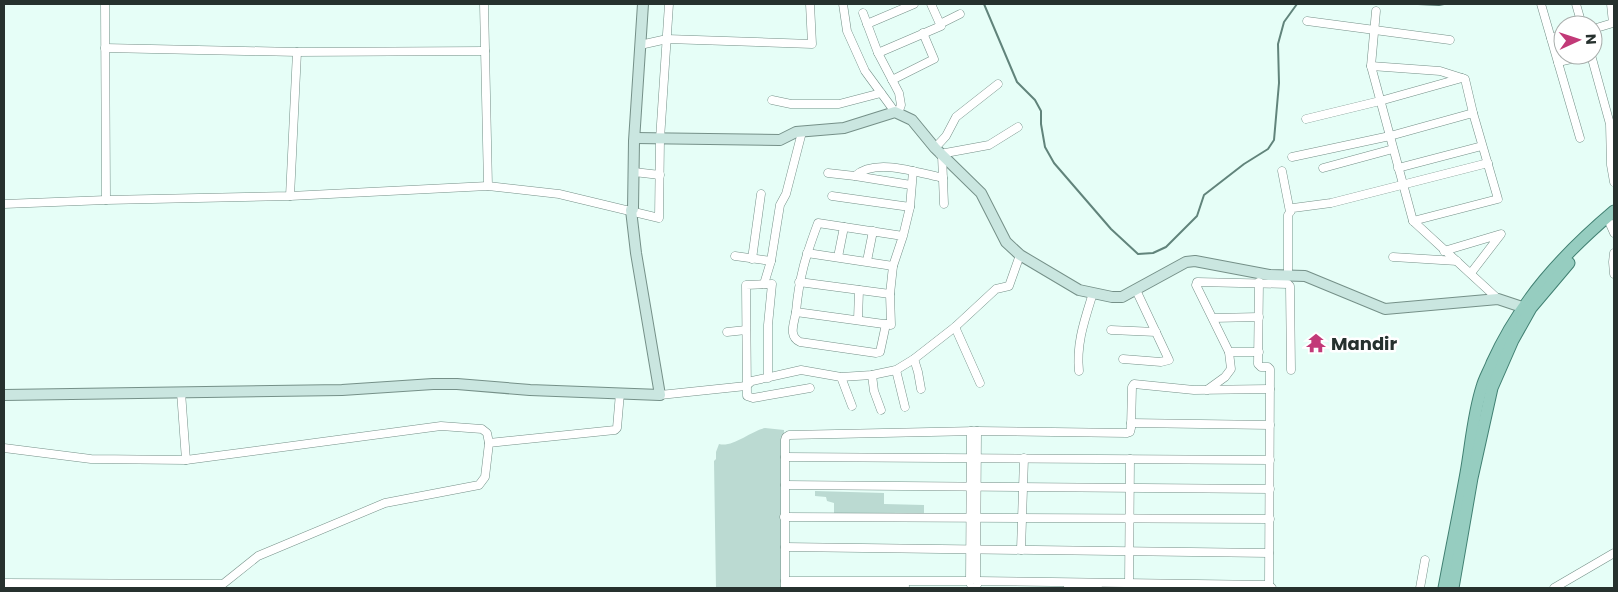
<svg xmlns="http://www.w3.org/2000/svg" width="1618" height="592" font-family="Poppins,sans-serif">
	<rect width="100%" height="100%" fill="#e6fef7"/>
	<g fill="#bbdad2">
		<path d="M765,428L784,430L783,588H716L714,461L716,459V452L719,444C732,448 751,431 765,428Z"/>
		<path d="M815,491L884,493V504L924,505V516H834V503L827,501L826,497L815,496Z"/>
	</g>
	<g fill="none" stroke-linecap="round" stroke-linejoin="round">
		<g stroke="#61847b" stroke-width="2">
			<path d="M984,4L1017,82L1035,100L1041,111V124L1045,147L1054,163L1111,229L1138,254L1153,253L1166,247L1197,216L1204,195L1244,164L1268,149L1274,140L1279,83L1278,44L1284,22L1297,4"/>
			<path d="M1418,4L1439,5L1444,4"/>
		</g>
		<defs>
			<g id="street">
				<path d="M105,4L106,200"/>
				<path d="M484,4L488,186"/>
				<path d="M843,4L847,31L865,71L895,112"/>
				<path d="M931,4L940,24L960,14"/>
				<path d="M1541,4L1580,138"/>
				<path d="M1576,4L1582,25"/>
				<path d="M1376,11L1371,66L1413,221L1498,299"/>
				<path d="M863,13L878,53L899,93L901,105L898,113"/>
				<path d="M1307,21L1450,40"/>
				<path d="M867,24L914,4"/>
				<path d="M1593,29L1613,23L1611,4"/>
				<path d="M1551,38L1563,35"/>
				<path d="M640,45L667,39L812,44L810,4"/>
				<path d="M105,48L297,52L485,51"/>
				<path d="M878,53L941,26L940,24"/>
				<path d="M1591,55L1610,124L1611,165L1614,182"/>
				<path d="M1558,62L1589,55"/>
				<path d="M1371,66L1440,71L1462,78"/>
				<path d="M892,80L934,59L923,33"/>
				<path d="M772,100L791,104H839L881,93"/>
				<path d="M1306,119L1380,101L1462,78L1465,79L1473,113"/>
				<path d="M935,148L946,136L956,117L998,84"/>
				<path d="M940,154L989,145L1018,127"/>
				<path d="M942,155L944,204"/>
				<path d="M1292,157L1390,136L1473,113L1498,199L1413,221"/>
				<path d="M1323,168L1393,149"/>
				<path d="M1398,168L1482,146"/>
				<path d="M1282,171L1290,212"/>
				<path d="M634,172L660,175"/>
				<path d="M828,173L855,176L911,185"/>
				<path d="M855,176C875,157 919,173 943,178"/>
				<path d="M290,196L297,52"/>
				<path d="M832,196L910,207"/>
				<path d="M4,204L106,200L290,196L488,186L559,194L659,218L660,139L669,4"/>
				<path d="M1607,217L1614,233"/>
				<path d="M903,236L893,266L890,294L891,325L796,312C799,277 806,255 818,223L903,236L910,207L913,171"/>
				<path d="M1444,251L1501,234L1471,273"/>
				<path d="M807,253L893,266"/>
				<path d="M1614,253L1613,262L1614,274"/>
				<path d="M735,256L771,261"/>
				<path d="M838,257L844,227"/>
				<path d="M1393,257L1457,261"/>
				<path d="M752,259L761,194"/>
				<path d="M867,261L873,231"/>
				<path d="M1288,275V215L1293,208L1331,203L1488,163"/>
				<path d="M799,282L890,294"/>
				<path d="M1259,282L1258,364L1261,367H1268L1270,369L1269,585"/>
				<path d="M764,284L771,261L780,205L786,194L802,132"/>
				<path d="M796,312C794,324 788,336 800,342L876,353L880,352L886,324"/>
				<path d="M1213,318L1259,317"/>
				<path d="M858,320L859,290"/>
				<path d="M955,327L980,383"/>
				<path d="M1111,330L1156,332"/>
				<path d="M727,332L746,330"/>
				<path d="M1259,352H1229L1196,285L1197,282L1288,284L1290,286L1291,370"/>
				<path d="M914,359L918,372L921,389"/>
				<path d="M1123,359L1161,362L1169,360L1136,290"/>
				<path d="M896,370L905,407"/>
				<path d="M1079,371C1076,343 1085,319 1093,293"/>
				<path d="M872,375L874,391L881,410"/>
				<path d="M841,377L852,406"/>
				<path d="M768,378V325L772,284L746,285L747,396L753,398L810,388"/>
				<path d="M1207,390L1225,377L1231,369L1229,352"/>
				<path d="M181,392L186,460"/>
				<path d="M660,395L746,386L752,381L801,370L841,377L872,375L896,370L914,359L955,327L996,289L1009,286L1020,255"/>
				<path d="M1131,423L1270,425"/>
				<path d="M4,448L91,459L186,460L441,426L482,429L487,433L489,443"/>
				<path d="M785,457L1270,460"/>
				<path d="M785,485L1270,489"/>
				<path d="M784,517L1270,519"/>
				<path d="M785,547L1269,553"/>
				<path d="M1021,550L1024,458"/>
				<circle cx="974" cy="583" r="3.5"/>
				<path d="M976,580L977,431"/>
				<path d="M785,581H970L971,431"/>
				<path d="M977,581L1269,585L1272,588"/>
				<path d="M4,583L223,584L258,556L385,503L479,485L485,477L489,443L615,430L617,428L620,393"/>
				<path d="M1129,586L1130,459"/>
				<path d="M1068,587L1098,588"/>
				<path d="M785,588V440L786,437L789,435L977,431L1127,433L1130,432L1131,428L1132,387L1134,384L1194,390L1270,389"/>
				<path d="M785,588L905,586"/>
				<path d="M1420,588L1425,560"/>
				<path d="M1554,588L1614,553"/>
			</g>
			<g id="secondary">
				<path d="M635,138L780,140L796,132L844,128L895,112L912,120L935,148L981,193L1006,242L1020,255L1079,290L1112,297H1122L1186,262L1195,261L1269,275L1305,276L1385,309L1498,299L1522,307L1531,308"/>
				<path d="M4,395L342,390L433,384H457L530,390L660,395L636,253L631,210L633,209L634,141L643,4"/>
			</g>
			<g id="primary">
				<path d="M1444,588C1451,550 1459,512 1466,473C1471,445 1473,415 1482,387C1484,379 1489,371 1492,363C1520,301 1562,255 1614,211"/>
				<path d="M1453,588L1472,478L1492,388L1513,340L1531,308L1569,263"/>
			</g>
		</defs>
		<use href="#street" stroke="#759088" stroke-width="9"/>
		<use href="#secondary" stroke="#759088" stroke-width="12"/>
		<use href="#primary" stroke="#418072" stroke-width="13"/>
		<use href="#street" stroke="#fff" stroke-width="8"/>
		<use href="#secondary" stroke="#cae6e0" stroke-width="10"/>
		<use href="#primary" stroke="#96cdc0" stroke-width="11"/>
	</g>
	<defs>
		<symbol id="temple-bare" viewBox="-9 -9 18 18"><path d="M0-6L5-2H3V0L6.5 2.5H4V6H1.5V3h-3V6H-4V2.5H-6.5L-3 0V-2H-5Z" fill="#c23a78" stroke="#fff" stroke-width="2.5" paint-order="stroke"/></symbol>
	</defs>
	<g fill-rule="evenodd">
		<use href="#temple-bare" x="1302" y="329" width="28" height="28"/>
	</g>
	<g text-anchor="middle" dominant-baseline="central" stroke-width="5" stroke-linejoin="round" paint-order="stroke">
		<g font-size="18" font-weight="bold" fill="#26312e" stroke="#fff" text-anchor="start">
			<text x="1331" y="343">Mandir</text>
		</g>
	</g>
	<rect width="1618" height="592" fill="none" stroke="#26312e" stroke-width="10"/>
	<g transform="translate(1578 40) rotate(87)"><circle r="24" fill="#ffffff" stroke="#a8adab"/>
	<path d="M0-4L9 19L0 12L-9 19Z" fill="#c23a78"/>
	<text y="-8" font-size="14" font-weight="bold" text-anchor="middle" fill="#26312e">N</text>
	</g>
</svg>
